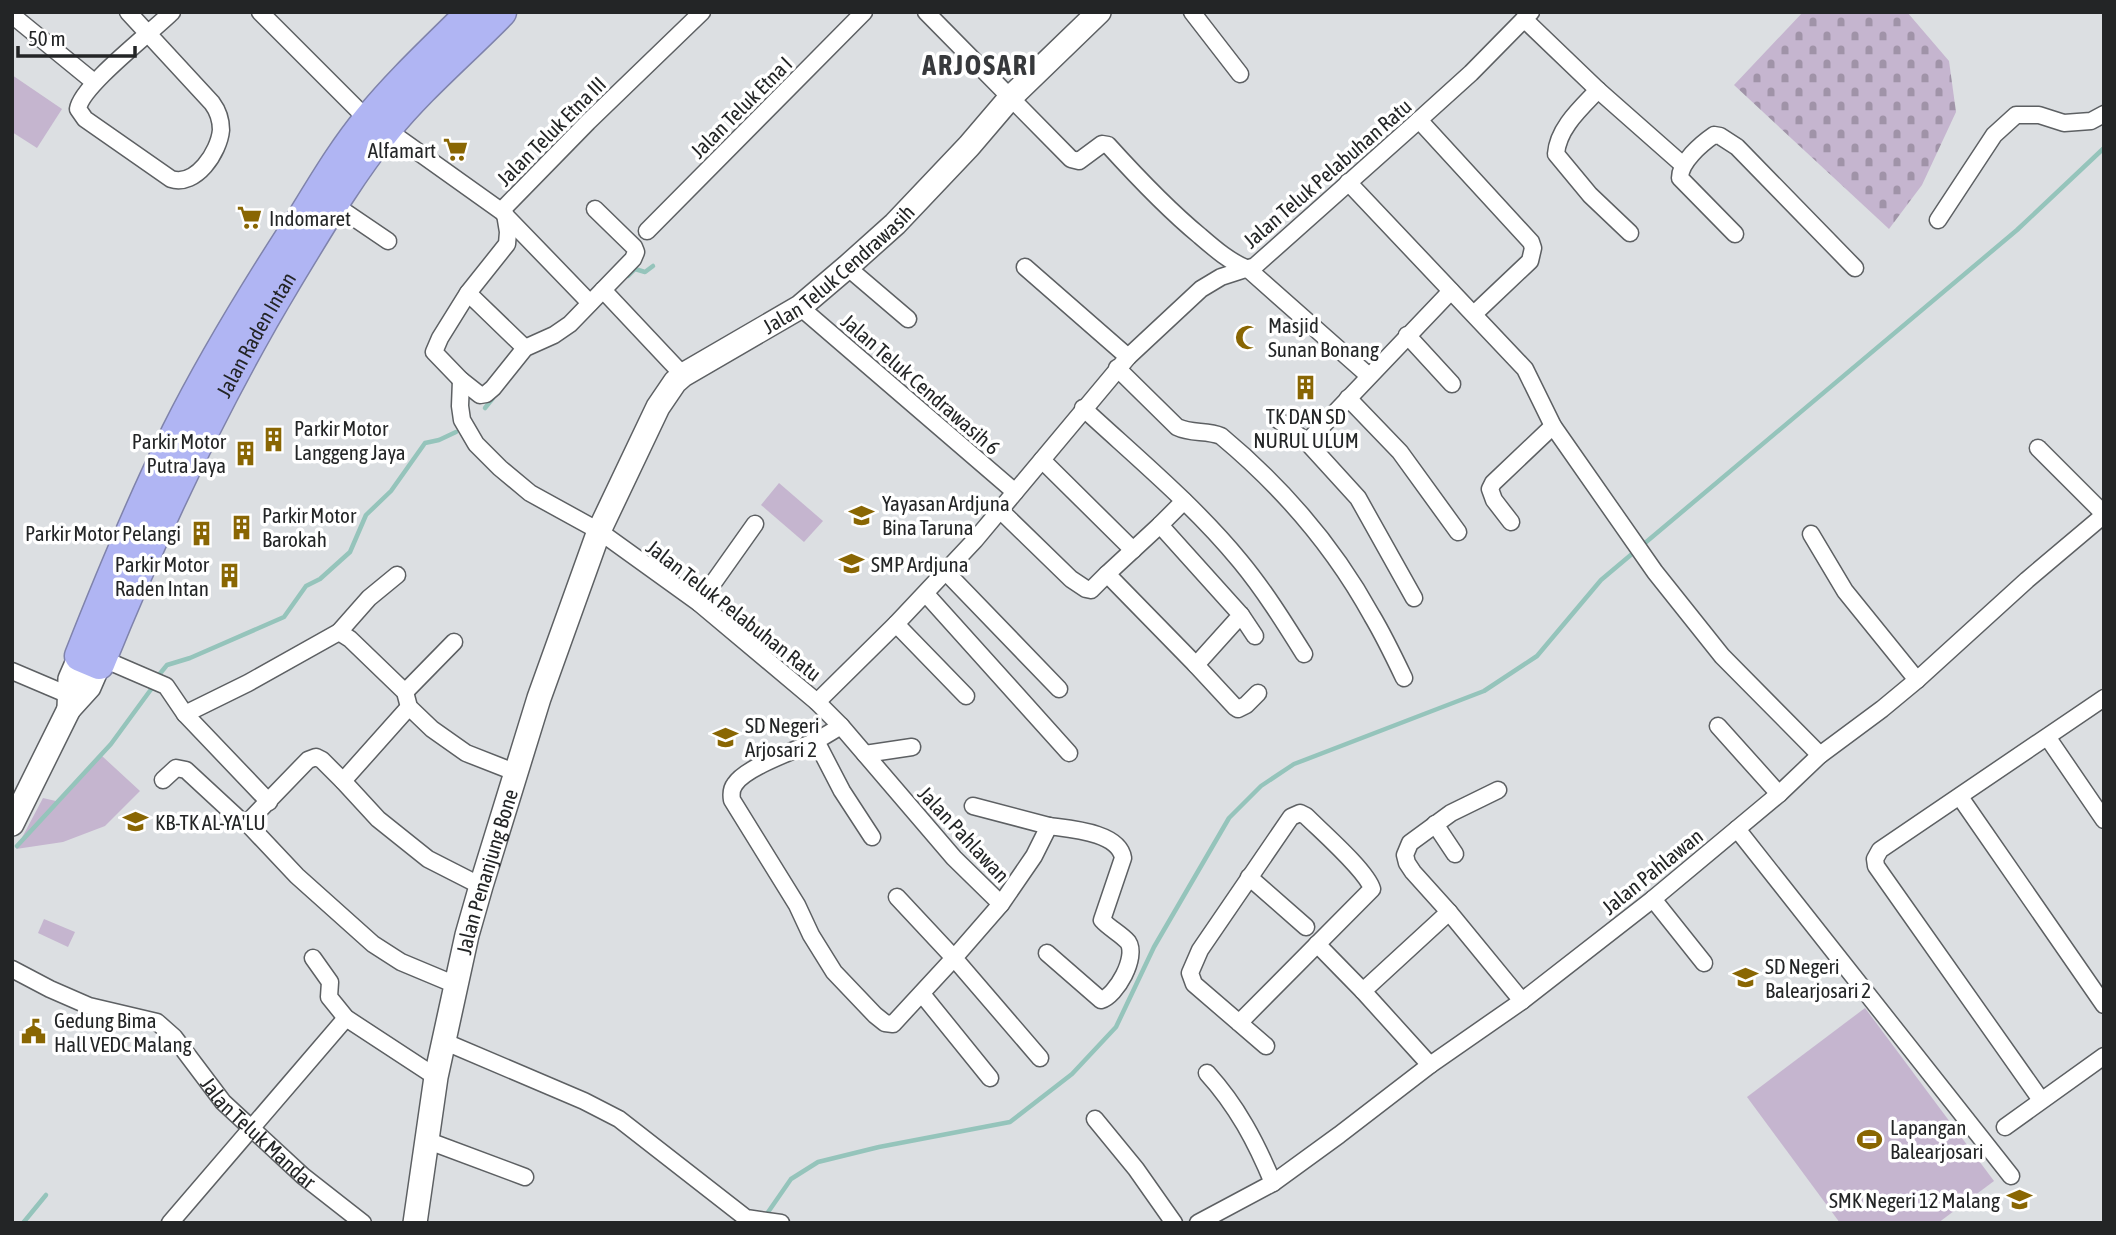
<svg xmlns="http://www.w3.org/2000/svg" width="2116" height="1235" font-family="'Asap Condensed',sans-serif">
	<defs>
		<pattern id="cemetery-stones" width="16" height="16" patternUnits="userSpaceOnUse" patternTransform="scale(1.75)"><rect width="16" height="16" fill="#c5b5cf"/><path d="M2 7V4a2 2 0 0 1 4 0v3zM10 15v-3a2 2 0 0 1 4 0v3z" fill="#a093a8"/></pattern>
	</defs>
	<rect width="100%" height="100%" fill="#dcdfe2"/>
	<g fill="#c5b5cf">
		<path d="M12,75L62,109L37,148L12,132Z"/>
		<path d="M779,483L823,521L804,542L761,505Z"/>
		<path d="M102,756L140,791L105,826L63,842L16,849L43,798L60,802Z"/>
		<path d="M44,919L75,932L68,947L38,933Z"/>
		<path d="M1865,1008L1994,1181L1938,1223H1840L1747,1097Z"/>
	</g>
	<path fill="url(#cemetery-stones)" d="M1803,12H1907L1949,61L1956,112L1922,185L1889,229L1734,85Z"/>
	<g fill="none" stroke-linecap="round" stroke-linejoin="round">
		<g stroke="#95c4bb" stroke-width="4.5">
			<path d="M628,276L635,269L645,272L653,266"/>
			<path d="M485,408L493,398"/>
			<path d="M158,676L167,665L190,658L284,617L306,586L320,579L350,552L366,515L391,491L425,443L439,440L456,432"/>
			<path d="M17,846L111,744L152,688"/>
			<path d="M764,1218L791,1179L818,1162L879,1147L1010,1122L1072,1074L1116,1027L1154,947L1229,818L1261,786L1294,764L1484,691L1537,656L1601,580L2017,230L2104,148"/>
			<path d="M23,1223L46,1195"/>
		</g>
		<defs>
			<g id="street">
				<path d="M128,12L212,103C218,111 221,120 221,130C219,152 196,187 171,179L85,119L78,109C81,86 152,32 172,12"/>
				<path d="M260,12L368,120"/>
				<path d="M926,12L1071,159L1079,161L1102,144L1108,145C1137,177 1166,208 1200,236C1215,249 1230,262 1248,269L1369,376"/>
				<path d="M1192,12L1240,74"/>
				<path d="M12,15L94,82"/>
				<path d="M1524,19L1598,90L1683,165"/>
				<path d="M1598,90C1581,108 1558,128 1556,154L1590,195L1630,233"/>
				<path d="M1419,120L1531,242L1533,248L1530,261L1474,314"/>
				<path d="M386,129L501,211L588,122L702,12"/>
				<path d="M1348,182L1525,369L1553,426L1655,572L1722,656L1820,755"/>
				<path d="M332,203L388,241"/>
				<path d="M504,214L590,303"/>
				<path d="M505,214L508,232L507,244L468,293L440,338L434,352L461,380L480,395L486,394L493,388L525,348L554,335L570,324L633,259L636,252L634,247L595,209"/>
				<path d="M1938,220L1994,135L2016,115H2039L2064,123L2091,121L2104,114"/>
				<path d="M647,231L864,12"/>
				<path d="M1735,234L1680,178C1680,162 1701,144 1714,135L1720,136L1737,147L1855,268"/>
				<path d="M847,267L908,319"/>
				<path d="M1025,267L1128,357"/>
				<path d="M603,290L683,375"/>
				<path d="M468,293L525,348"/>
				<path d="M800,307L1015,492"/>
				<path d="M1407,335L1452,384"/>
				<path d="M1117,368L1177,427C1191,434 1207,430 1221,436C1281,486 1334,547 1372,616C1384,636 1394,657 1404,678"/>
				<path d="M461,380L460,406L462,420L476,444L500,468L530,493L599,531L699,603L817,702L841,726L954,858L1001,904L954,958L1040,1058"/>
				<path d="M1348,398L1400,452L1458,532"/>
				<path d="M1083,408C1136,457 1194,505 1240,561C1264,590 1284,622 1304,654"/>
				<path d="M1277,419L1307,442L1358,498L1414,598"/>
				<path d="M1307,442L1451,291"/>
				<path d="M2038,448L2104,514"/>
				<path d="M1042,460L1133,550"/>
				<path d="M1001,511L1071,579L1086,589L1091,590L1107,574L1196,665L1235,707L1238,709L1246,705L1258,693"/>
				<path d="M1511,522L1494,500L1490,489L1493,483L1553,426"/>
				<path d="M1160,525L1241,615L1196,665"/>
				<path d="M1811,534L1845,591L1917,680"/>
				<path d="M946,572L1059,689"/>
				<path d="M1107,574L1160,525L1184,501"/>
				<path d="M926,594L1069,753"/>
				<path d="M699,603L755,524"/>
				<path d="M1241,615L1255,636"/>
				<path d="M896,624L966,696"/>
				<path d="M339,632L369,598L397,575"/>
				<path d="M101,658L166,686L185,714L269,802"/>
				<path d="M12,671L78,699"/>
				<path d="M405,692L454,642"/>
				<path d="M817,702L896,624L975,540L1128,357L1201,289L1221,277L1255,266L1419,120L1471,73L1531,12"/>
				<path d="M185,714L248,683L339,632L350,639L405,692L409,707L432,729L466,753L517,773"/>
				<path d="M841,726L816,741L842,791L872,837"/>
				<path d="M1718,726L1779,794"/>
				<path d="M2048,738L2104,820"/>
				<path d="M816,741C796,750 746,767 735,784C731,789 731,794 732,800L797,905L811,935L834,972L875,1015L885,1023L893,1024L954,958L897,897"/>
				<path d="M865,754L912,747"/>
				<path d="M163,780L176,768L186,770L239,819L247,823L297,876L373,944L401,962L456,985"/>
				<path d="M343,781L409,707"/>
				<path d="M1498,790L1451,813L1410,843L1405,855L1407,863L1413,872L1449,912L1522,1001"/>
				<path d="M1960,797L2104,1005"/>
				<path d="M973,806L1049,826L1034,856L1001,904"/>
				<path d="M247,823L308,760L316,757L322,760L343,781L378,819L428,859L481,886"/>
				<path d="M1435,824L1455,854"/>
				<path d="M1737,829L2011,1176"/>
				<path d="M1249,877L1306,927"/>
				<path d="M1653,899L1704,963"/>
				<path d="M1317,944L1363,991L1430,1065"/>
				<path d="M1047,953L1101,1000C1116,996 1138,957 1128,942C1121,934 1109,928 1102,920L1123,858C1119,832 1070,829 1049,826"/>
				<path d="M313,958L330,982L329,997L346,1018L436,1077"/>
				<path id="s1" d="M12,969L50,989L89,1006L157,1022L174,1037L223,1102L303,1176L363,1223"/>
				<path d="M1363,991L1449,912"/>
				<path d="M922,994L990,1078"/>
				<path d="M1239,1023L1372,889C1367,871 1321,831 1306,816L1300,813L1291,817L1200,950L1190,973L1194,984L1266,1046"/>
				<path d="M443,1041L584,1101L619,1119L746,1218L781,1223"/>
				<path d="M1207,1073C1237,1106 1256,1142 1273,1183"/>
				<path d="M2041,1100L1876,866L1875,859L1880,850L2104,698"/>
				<path d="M1095,1119L1136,1169L1174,1223"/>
				<path d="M2005,1127L2104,1056"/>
				<path d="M426,1140L525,1177"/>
				<path d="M170,1223L346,1018"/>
				<path d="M1198,1223L1273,1183L1339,1135L1430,1065L1522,1001L1653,899L1779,794L1820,755L1882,709L1917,680L2027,580L2104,515"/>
			</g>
			<g id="secondary">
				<path d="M69,709L70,679L80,656"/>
				<path d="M12,824L69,709L89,687L99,664"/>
				<path id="s2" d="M415,1223L436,1077L467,935L481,886L539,698L599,531L658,407L675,382L683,375L800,307L847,267L895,224L969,146L1010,98L1099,12"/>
			</g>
			<g id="highway">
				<path id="s3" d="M472,12C437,47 400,81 369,119C340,154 319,192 295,230C253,295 212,362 177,432C141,505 110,580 80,656L99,664C153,531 213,402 287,279C318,228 348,176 386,129C420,87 463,51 501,12"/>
			</g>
		</defs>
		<use href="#street" stroke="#5d6063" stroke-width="19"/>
		<use href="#secondary" stroke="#5d6063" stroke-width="26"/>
		<use href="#highway" stroke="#7f83ab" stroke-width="33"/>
		<use href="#street" stroke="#fff" stroke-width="16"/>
		<use href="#secondary" stroke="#fff" stroke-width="23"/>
		<use href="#highway" stroke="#b0b5f3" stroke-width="30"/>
	</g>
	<defs>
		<symbol id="supermarket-bare" viewBox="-9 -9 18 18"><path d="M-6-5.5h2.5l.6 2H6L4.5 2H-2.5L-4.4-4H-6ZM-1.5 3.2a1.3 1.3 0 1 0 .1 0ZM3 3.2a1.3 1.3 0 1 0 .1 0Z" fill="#896603" stroke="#fff" stroke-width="2.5" paint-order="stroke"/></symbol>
		<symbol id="mosque-bare" viewBox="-9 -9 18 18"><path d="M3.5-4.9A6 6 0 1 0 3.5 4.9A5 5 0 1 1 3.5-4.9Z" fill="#896603" stroke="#fff" stroke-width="2.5" paint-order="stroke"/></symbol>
		<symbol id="building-bare" viewBox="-9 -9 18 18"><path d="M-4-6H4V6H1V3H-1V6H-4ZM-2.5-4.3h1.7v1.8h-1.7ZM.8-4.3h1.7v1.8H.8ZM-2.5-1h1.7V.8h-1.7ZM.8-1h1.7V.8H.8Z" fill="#896603" stroke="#fff" stroke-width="2.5" paint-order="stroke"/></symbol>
		<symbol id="school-bare" viewBox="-9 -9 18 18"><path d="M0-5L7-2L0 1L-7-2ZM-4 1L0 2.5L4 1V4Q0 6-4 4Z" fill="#896603" stroke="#fff" stroke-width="2.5" paint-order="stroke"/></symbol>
		<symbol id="civic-bare" viewBox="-9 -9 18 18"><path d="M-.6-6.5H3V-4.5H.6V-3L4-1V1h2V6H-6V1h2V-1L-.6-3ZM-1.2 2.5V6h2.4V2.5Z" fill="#896603" stroke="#fff" stroke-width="2.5" paint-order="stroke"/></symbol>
		<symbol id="stadium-bare" viewBox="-9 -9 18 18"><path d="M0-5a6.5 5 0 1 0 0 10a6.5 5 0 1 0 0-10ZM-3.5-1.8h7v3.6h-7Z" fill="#896603" stroke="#fff" stroke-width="2.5" paint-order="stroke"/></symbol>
	</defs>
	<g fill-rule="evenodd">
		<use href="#supermarket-bare" x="438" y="132" width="35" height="35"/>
		<use href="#supermarket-bare" x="232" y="200" width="35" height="35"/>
		<use href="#mosque-bare" x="1230" y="320" width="35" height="35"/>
		<use href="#building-bare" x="1288" y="370" width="35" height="35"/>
		<use href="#building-bare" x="256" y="422" width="35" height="35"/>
		<use href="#building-bare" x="228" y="436" width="35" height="35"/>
		<use href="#school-bare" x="844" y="498" width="35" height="35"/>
		<use href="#building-bare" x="224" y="510" width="35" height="35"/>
		<use href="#building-bare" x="184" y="516" width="35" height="35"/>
		<use href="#school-bare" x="834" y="546" width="35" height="35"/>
		<use href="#building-bare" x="212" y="558" width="35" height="35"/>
		<use href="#school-bare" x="708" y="720" width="35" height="35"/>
		<use href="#school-bare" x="118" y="804" width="35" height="35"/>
		<use href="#school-bare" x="1728" y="960" width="35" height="35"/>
		<use href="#civic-bare" x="16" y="1014" width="35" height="35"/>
		<use href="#stadium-bare" x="1852" y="1122" width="35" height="35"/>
		<use href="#school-bare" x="2002" y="1182" width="35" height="35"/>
	</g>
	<g text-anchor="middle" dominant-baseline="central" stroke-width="7" stroke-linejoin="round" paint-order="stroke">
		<g font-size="21" fill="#232526" stroke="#fff">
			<text transform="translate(741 107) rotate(-45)">Jalan Teluk Etna I</text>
			<text transform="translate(551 131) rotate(-45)">Jalan Teluk Etna III</text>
			<text transform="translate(1327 173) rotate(-41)">Jalan Teluk Pelabuhan Ratu</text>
			<text stroke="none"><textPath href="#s2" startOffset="1085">Jalan Teluk Cendrawasih</textPath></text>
			<text stroke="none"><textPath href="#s3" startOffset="1146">Jalan Raden Intan</textPath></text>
			<text transform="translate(921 384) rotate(41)">Jalan Teluk Cendrawasih 6</text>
			<text transform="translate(734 610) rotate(38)">Jalan Teluk Pelabuhan Ratu</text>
			<text transform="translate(964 834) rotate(47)">Jalan Pahlawan</text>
			<text transform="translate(1652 871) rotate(-39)">Jalan Pahlawan</text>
			<text stroke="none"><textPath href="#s2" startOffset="359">Jalan Penanjung Bone</textPath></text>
			<text stroke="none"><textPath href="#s1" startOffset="306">Jalan Teluk Mandar</textPath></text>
		</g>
		<g font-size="21" fill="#232526" stroke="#fff" text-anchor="start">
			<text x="436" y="150" text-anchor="end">Alfamart</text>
			<text x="269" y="218">Indomaret</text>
			<text x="1268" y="325">Masjid<tspan x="1268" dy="24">Sunan Bonang</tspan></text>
			<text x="1306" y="416" text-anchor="middle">TK DAN SD<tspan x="1306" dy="24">NURUL ULUM</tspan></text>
			<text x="294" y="428">Parkir Motor<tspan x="294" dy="24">Langgeng Jaya</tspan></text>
			<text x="226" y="441" text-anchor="end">Parkir Motor<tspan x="226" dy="24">Putra Jaya</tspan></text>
			<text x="882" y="503">Yayasan Ardjuna<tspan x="882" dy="24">Bina Taruna</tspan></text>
			<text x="262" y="515">Parkir Motor<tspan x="262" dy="24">Barokah</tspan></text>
			<text x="181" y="533" text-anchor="end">Parkir Motor Pelangi</text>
			<text x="209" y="564" text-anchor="end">Parkir Motor<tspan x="209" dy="24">Raden Intan</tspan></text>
			<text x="871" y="564">SMP Ardjuna</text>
			<text x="745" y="725">SD Negeri<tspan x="745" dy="24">Arjosari 2</tspan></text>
			<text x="155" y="822">KB-TK AL-YA'LU</text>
			<text x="1765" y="966">SD Negeri<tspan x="1765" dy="24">Balearjosari 2</tspan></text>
			<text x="54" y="1020">Gedung Bima<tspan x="54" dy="24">Hall VEDC Malang</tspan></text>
			<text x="1890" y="1127">Lapangan<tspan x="1890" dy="24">Balearjosari</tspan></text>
			<text x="2000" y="1200" text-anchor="end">SMK Negeri 12 Malang</text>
		</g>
		<g font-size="28" font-weight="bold" letter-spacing="2" fill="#37393c" stroke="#fff">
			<text x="980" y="65">ARJOSARI</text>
		</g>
	</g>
	<rect width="2116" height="1235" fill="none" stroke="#232526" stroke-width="28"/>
	<path d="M18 46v10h117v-10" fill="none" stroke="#232526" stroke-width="3.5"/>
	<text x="28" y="46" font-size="21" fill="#232526" stroke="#ffffff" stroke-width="5" paint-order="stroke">50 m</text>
</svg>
